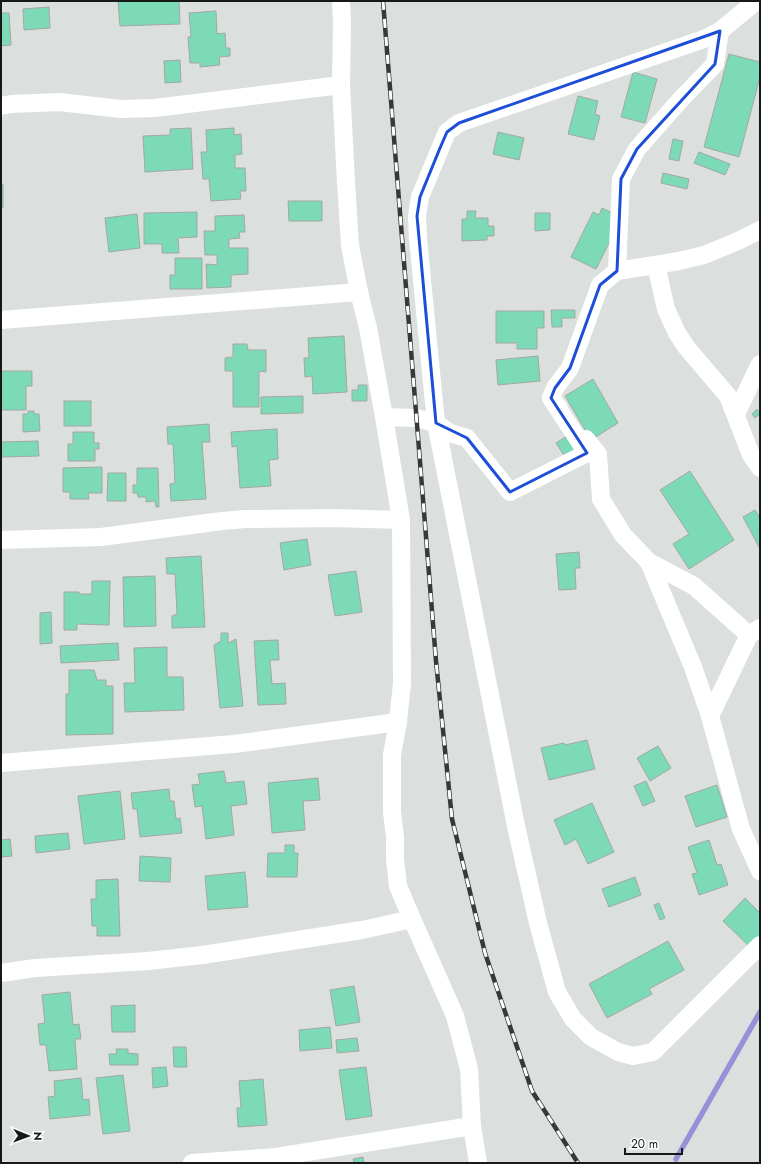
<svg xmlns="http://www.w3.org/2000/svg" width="761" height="1164" font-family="Jost,sans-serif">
	<rect width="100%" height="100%" fill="#dbe0de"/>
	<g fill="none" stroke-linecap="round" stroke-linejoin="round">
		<path stroke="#9991d8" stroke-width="5.5" d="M676,1159L760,1012"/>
	</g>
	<g fill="#7ddab6" stroke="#a3a7a5">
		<path d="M118,1H179L180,24L120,26Z"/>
		<path d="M49,7L50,28L24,30L23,9Z"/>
		<path d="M216,11L217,34L225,33L226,48H230V56L219,57L220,65L200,67V63H190L188,37H191L189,13Z"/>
		<path d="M1,13H9L11,45L1,46Z"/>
		<path d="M729,54L760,62V77L739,157L704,147Z"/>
		<path d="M180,60L181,82L165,83L164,61Z"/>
		<path d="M633,72L657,79L645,123L621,117Z"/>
		<path d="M578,96L598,101L595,114L600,116L594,140L568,134Z"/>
		<path d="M191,128L193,169L145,172L143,136L170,135V129Z"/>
		<path d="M234,128V135L241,134L242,154L235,155V168H245L246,191H240L241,199L211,201L209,179H203L201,152H207L206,130Z"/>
		<path d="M498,132L524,138L519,160L493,154Z"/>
		<path d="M673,139L683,141L679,161L669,159Z"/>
		<path d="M699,152L730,164L725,175L694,163Z"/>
		<path d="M663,173L689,179L687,189L661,183Z"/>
		<rect x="1" y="185" width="2" height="22"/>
		<path d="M288,201H322V221H289Z"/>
		<path d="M602,208L615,214L610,223L617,227L596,269L571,257L593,212L599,215Z"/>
		<path d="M467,211H476L475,218H488V226H494V236H487V240L462,241V219H467Z"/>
		<path d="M197,212V237L178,238L179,253H162V244H144V213Z"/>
		<path d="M535,213H550V230L535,231Z"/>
		<path d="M137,214L140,248L109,252L105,218Z"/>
		<path d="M244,215L245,232H239L240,238L229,239V248H248V274L231,275V287L207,288L206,264L217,265V255H205L204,231H215V216Z"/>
		<path d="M175,258H202V289H170V275H175Z"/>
		<path d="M551,310H575V318H562V327H552Z"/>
		<path d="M496,311H544V328H537V349H517V343H496Z"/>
		<path d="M344,336L347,392L313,394L312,376L305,377L304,358H309L308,338Z"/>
		<path d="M233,344H247L248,350H266V372L259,371V407H233V371H225V358L233,357Z"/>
		<path d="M538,356L540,381L498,385L496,360Z"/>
		<path d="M1,371H32V386H26V410H1Z"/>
		<path d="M593,379L618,423L591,440L565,396Z"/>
		<path d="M358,385H367V401H352V390H358Z"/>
		<path d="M303,396V413L261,414V397Z"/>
		<rect x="64" y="401" width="27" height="25"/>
		<path d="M757,409L760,414L755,418L752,414Z"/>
		<path d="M28,411H34V414H39L40,431L23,432V414H28Z"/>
		<path d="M209,424L210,442H202L206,499L171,501L170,484L175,483L173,444H168L167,427Z"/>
		<path d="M277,429L278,459L269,460L271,486L240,488L237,446L232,447L231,432Z"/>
		<path d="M73,432H94V443H99V449H95V461H68V444H73Z"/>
		<path d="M567,436L575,450L565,457L556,443Z"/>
		<path d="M38,441L39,456L1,457V442Z"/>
		<path d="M102,467V493H88L89,499H70V492H63V468Z"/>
		<path d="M137,468H158L159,507H156L155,501L146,502V497H138L137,493H133V485H137Z"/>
		<path d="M690,471L734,540L689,569L673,544L689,534L660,490Z"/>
		<path d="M108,473H126V501H107Z"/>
		<path d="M755,510L760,518V549L743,517Z"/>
		<path d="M307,539L311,565L284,570L280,543Z"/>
		<path d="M579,552L580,568H575L576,589L559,590L556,554Z"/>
		<path d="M201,556L205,627L172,628V616L177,614L175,574H167L166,558Z"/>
		<path d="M356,571L362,612L335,616L328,575Z"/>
		<path d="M155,576L156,626L124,627L123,577Z"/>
		<path d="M92,581H110L109,625L77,624V630H64V592H79V594H92Z"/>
		<path d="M51,612L52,643L40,644V613Z"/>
		<path d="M221,633H228V643L236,639L243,706L220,708L214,645L221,641Z"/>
		<path d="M278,640L279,660H270L272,684L285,683L286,704L258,705L254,641Z"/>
		<path d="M118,643L119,660L61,663L60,646Z"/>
		<path d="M167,647V677H183L184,710L125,712L124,683H135L134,648Z"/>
		<path d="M69,670H94L97,680H106V686H113V734L66,735V694H69Z"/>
		<path d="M587,740L595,769L549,780L541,748L564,743L565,745Z"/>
		<path d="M658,746L671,768L650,781L637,758Z"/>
		<path d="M224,771L226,783L244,781L247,804L231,806L234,835L206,839L202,806L195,807L192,785L200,784L198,774Z"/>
		<path d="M318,778L320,800L303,801L305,830L272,833L268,783Z"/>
		<path d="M646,781L655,801L643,806L634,786Z"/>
		<path d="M717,785L727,817L696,827L685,796Z"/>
		<path d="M169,789L170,801H174L176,819L180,818L182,833L140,837L137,809H133L131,793Z"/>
		<path d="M120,791L125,839L84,844L78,796Z"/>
		<path d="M592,803L614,852L588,864L576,839L565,845L554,820Z"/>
		<path d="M68,833L70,849L36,853L35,836Z"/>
		<path d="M10,839L12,856L1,857V840Z"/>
		<path d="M709,840L717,865L721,864L728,885L699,895L692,874L697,873L688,847Z"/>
		<path d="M285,845H294V853H298L297,877H267L268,853H285Z"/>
		<path d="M140,856L171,858L170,882L139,881Z"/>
		<path d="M245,872L248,907L208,910L205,876Z"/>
		<path d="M635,877L641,895L609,907L602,889Z"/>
		<path d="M118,879L120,936H97V926H92L91,899H96V880Z"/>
		<path d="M745,898L760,913V937L750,947L723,921Z"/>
		<path d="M659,903L665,918L660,920L654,905Z"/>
		<path d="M668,941L684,970L649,989L652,994L607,1018L589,984Z"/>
		<path d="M354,986L360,1022L336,1026L330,990Z"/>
		<path d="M70,992L73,1025L79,1024L81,1039H75L77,1069L49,1071L46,1045H40L38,1024L45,1023L42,995Z"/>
		<path d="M135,1005V1032H112L111,1006Z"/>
		<path d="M330,1027L332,1048L300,1051L299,1030Z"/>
		<path d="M357,1038L359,1051L337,1053L336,1040Z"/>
		<path d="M173,1047H186L187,1067H174Z"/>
		<path d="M116,1049H128V1053L138,1054V1065H110L109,1054H117Z"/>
		<path d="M166,1067L168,1086L153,1088L152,1068Z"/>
		<path d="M366,1067L372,1116L346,1120L339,1070Z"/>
		<path d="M123,1075L130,1131L103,1134L96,1078Z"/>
		<path d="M81,1078L83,1100L89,1099L90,1115L50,1119L48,1097L55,1096L54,1081Z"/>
		<path d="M263,1079L267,1125L238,1127L237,1108H241L239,1081Z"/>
		<path d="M363,1157L364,1163H354L353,1159Z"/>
	</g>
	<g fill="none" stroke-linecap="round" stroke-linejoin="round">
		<g stroke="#fff" stroke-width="18">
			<path d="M341,1L342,23L341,85L346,182L350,245L359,292"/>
			<path d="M755,2L720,31L704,39L459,123L447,132L420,197L417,216L418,239L436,423L516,826L538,923L557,992L573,1019L591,1037L618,1052L633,1056L653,1052L760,945"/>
			<path d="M1,106L11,104L59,102L121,109L155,108L341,85"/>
			<path d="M656,265L666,309L677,333L687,348L728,396L751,455L760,468"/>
			<path d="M617,271L621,179L637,149L682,98L715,64L720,31"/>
			<path d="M1,320L359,292L368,328L384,417L416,418L436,423L450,433L467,438L510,492L587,453L551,398"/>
			<path d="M559,408L551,398L555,388L570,368L600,285L617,271L679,261L704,255L738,241L760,230"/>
			<path d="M736,414L760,364"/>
			<path d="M586,439L598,454L601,499L623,535L649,562L694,586L749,635L760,628"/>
			<path d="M1,540L101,537L222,521L245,519L334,518L401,520L384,417"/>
			<path d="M649,562L693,667L710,716L741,829L760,871"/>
			<path d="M710,716L749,635"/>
			<path d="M1,763L234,744L398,722"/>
			<path d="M412,919L455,1016L469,1069L472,1126L478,1163"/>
			<path d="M1,973L35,968L148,961L203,955L362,930L412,919L398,886L395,859V837L392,812V755L398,722L402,683L401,520"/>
			<path d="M192,1163L276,1157L472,1126"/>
		</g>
		<defs>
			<path id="rail" d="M383,1L436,661L452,819L485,953L532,1091L578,1163"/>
		</defs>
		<use href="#rail" stroke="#363938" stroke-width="4.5"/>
		<use href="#rail" stroke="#fff" stroke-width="3" stroke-dasharray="9" stroke-linecap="butt"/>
	</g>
	<path fill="none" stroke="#1d4ed8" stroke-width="3" stroke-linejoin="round" d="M720,31L715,64L637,149L621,179L617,271L600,285L570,368L555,388L551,398L587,453L510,492L467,438L436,423L417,216L420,197L440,148L447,132L459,123Z"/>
	<rect width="761" height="1164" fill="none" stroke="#171918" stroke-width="4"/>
	<g transform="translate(28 1136) rotate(91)" stroke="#ffffff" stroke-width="3" paint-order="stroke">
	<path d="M0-3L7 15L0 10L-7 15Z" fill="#171918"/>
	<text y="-6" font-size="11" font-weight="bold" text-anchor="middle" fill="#171918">N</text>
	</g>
	<path d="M625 1148v6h57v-6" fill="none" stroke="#171918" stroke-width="2"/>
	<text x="631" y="1148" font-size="12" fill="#171918" stroke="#ffffff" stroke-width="3" paint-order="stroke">20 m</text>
</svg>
